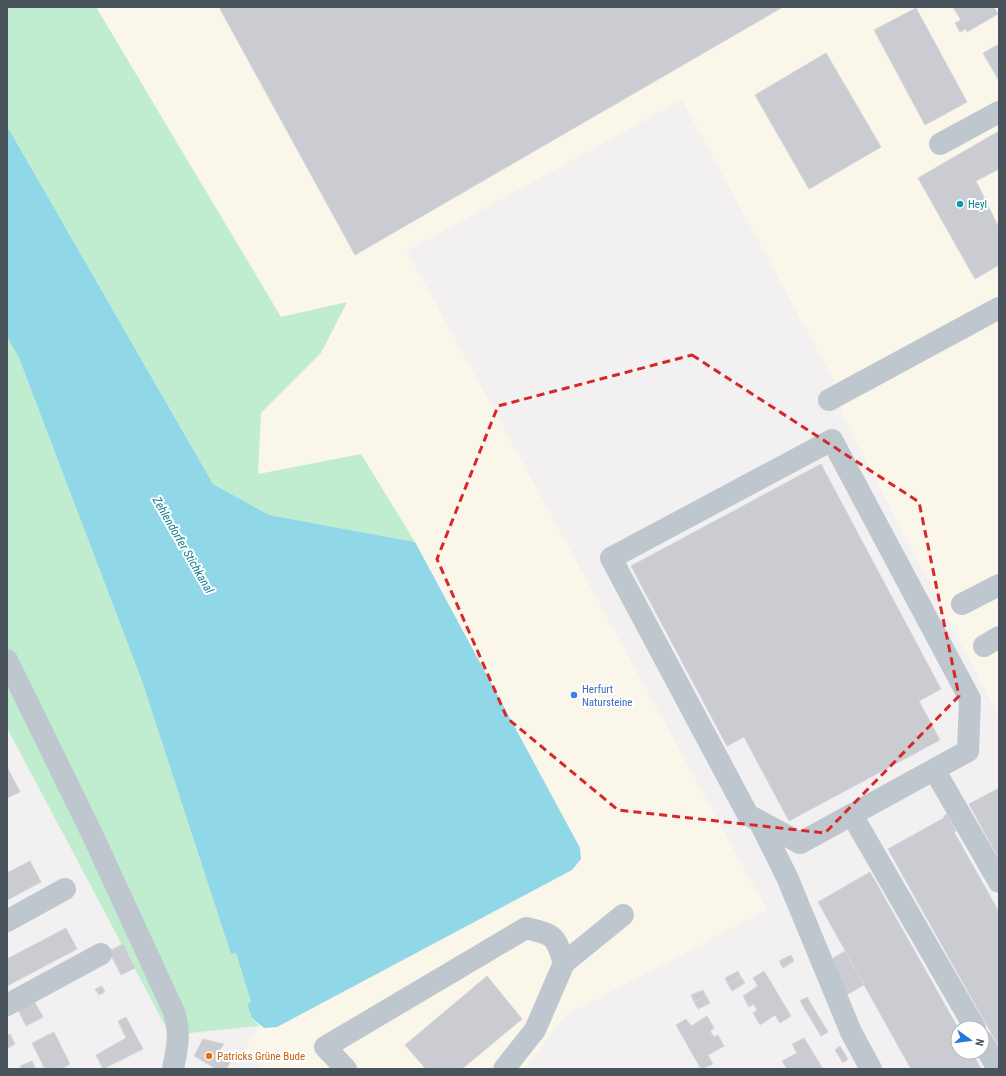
<svg xmlns="http://www.w3.org/2000/svg" width="1006" height="1076" font-family="'Roboto Condensed',sans-serif">
	<rect width="100%" height="100%" fill="#f2f0f0"/>
	<path fill="#fbf6ea" d="M96,7H999V717L841,413V394L682,100L407,251L767,910L566,1015L525,1069H263L242,1054L259,1026L269,1028L277,1027L572,870L580,848L415,542L361,454L258,475L261,413L321,353L347,303L281,317Z"/>
	<g fill="#c0edd0">
		<path d="M7,7H96L281,317L347,302L321,353L261,413L258,474L361,454L415,542L269,515L213,484L7,126Z"/>
		<path d="M7,337L19,358L142,681L231,953H236L251,1002L247,1004L252,1018L259,1026L170,1035L7,728Z"/>
	</g>
	<path fill="#90d8e8" d="M7,126L213,484L269,515L415,542L580,848L581,859L572,870L277,1027L264,1028L252,1018L247,1004L251,1002L236,953L231,954L142,681L19,358L7,337Z"/>
	<g fill="#caccd2" stroke="#d4d6db">
		<path d="M219,7H783L355,255Z"/>
		<path d="M953,7H994L998,14L967,32L966,29L960,32L955,23L961,20Z"/>
		<path d="M916,8L967,102L925,125L874,30Z"/>
		<path d="M999,44V81L983,53Z"/>
		<path d="M826,53L881,147L809,189L755,95Z"/>
		<path d="M999,131V169L976,181L999,228V265L975,279L918,178Z"/>
		<path d="M821,464L941,689L919,701L940,740L789,821L744,737L727,746L631,566Z"/>
		<path d="M7,767L20,792L7,798Z"/>
		<path d="M999,788V859L969,804Z"/>
		<path d="M947,814L956,831L954,832L999,912V1047L888,849L944,818V816Z"/>
		<path d="M30,861L41,882L7,900V873Z"/>
		<path d="M870,872L958,1028V1052H972L981,1069H911L818,902Z"/>
		<path d="M66,928L77,949L7,986V959Z"/>
		<path d="M123,944L135,968L121,975L109,951Z"/>
		<path d="M845,951L864,985L841,998L827,962Z"/>
		<path d="M791,955L794,961L783,968L779,961Z"/>
		<path d="M738,971L741,977L728,984L725,978Z"/>
		<path d="M764,971L791,1016L780,1023L775,1015L760,1025L753,1013L757,1010L754,1004L749,1007L743,996L758,986L753,978Z"/>
		<path d="M487,976L522,1019L462,1069H426L405,1045Z"/>
		<path d="M741,977L745,983L732,991L728,984Z"/>
		<path d="M102,986L105,992L99,995L95,989Z"/>
		<path d="M703,990L706,996L694,1002L691,995Z"/>
		<path d="M706,996L710,1003L698,1009L694,1002Z"/>
		<path d="M807,997L828,1032L821,1036L800,1001Z"/>
		<path d="M33,999L43,1017L26,1026L17,1008Z"/>
		<path d="M707,1016L714,1028L710,1031L714,1037L718,1035L724,1046L708,1055L713,1064L701,1069L676,1025L686,1019L691,1026Z"/>
		<path d="M126,1017L143,1049L103,1069L96,1055L126,1038L118,1021Z"/>
		<path d="M54,1032L70,1064L61,1069H45L32,1043Z"/>
		<path d="M10,1034L15,1044L7,1049V1035Z"/>
		<path d="M804,1038L823,1069H787L782,1061L797,1053L792,1044Z"/>
		<path d="M203,1039L224,1044L219,1051L224,1054L226,1052L234,1057L226,1069H216L194,1056Z"/>
		<path d="M840,1046L848,1059L843,1063L835,1050Z"/>
		<path d="M32,1061L36,1069H22L20,1066Z"/>
	</g>
	<g fill="none" stroke-linecap="round" stroke-linejoin="round">
		<g stroke="#bec7ce" stroke-width="22">
			<path d="M940,144L999,112"/>
			<path d="M829,400L999,308"/>
			<path d="M832,440L970,699L968,751L800,843L748,815L611,558Z"/>
			<path d="M962,604L999,585"/>
			<path d="M984,646L999,637"/>
			<path d="M7,660L93,836L174,1012C181,1032 177,1049 173,1069"/>
			<path d="M935,771L999,882"/>
			<path d="M852,815L975,1028"/>
			<path d="M759,821L787,877L851,1032L871,1069"/>
			<path d="M7,921L65,889"/>
			<path d="M7,1005L101,954"/>
			<path d="M982,1041L998,1069"/>
			<path d="M346,1069L325,1047L526,928C555,935 555,935 564,963"/>
			<path d="M504,1069L535,1030L564,963L623,915"/>
		</g>
	</g>
	<path fill="none" stroke="#d62828" stroke-width="3" stroke-dasharray="8 5" stroke-linejoin="round" d="M692,355L919,502L959,696L825,833L618,810L507,718L437,559L498,406Z"/>
	<circle fill="#0f9aa8" stroke="#fff" stroke-width="1.5" cx="960" cy="204" r="4"/>
	<circle fill="#3f7fe0" stroke="#fff" stroke-width="1.5" cx="574" cy="695" r="4"/>
	<circle fill="#e8710a" stroke="#fff" stroke-width="1.5" cx="209" cy="1056" r="4"/>
	<g text-anchor="middle" dominant-baseline="central" stroke-width="4" stroke-linejoin="round" paint-order="stroke">
		<g font-size="11" fill="#0d838f" stroke="#fff" text-anchor="start">
			<text x="968" y="204">Heyl</text>
		</g>
		<g font-size="11" fill="#366cbe" stroke="#fff" text-anchor="start">
			<text x="582" y="689">Herfurt<tspan x="582" dy="13">Natursteine</tspan></text>
		</g>
		<g font-size="11" fill="#c56008" stroke="#fff" text-anchor="start">
			<text x="217" y="1056">Patricks Grüne Bude</text>
		</g>
		<g font-size="12" font-style="italic" fill="#137e95" stroke="#fff">
			<text transform="translate(183 545) rotate(60)">Zehlendorfer Stichkanal</text>
		</g>
	</g>
	<rect width="1006" height="1076" fill="none" stroke="#48535c" stroke-width="16"/>
	<g transform="translate(970 1040) rotate(104)"><circle r="19" fill="#ffffff" stroke="#b6babe"/>
	<path d="M0-3L7 15L0 10L-7 15Z" fill="#2277d9"/>
	<text y="-6" font-size="11" font-weight="bold" text-anchor="middle" fill="#48535c">N</text>
	</g>
</svg>
